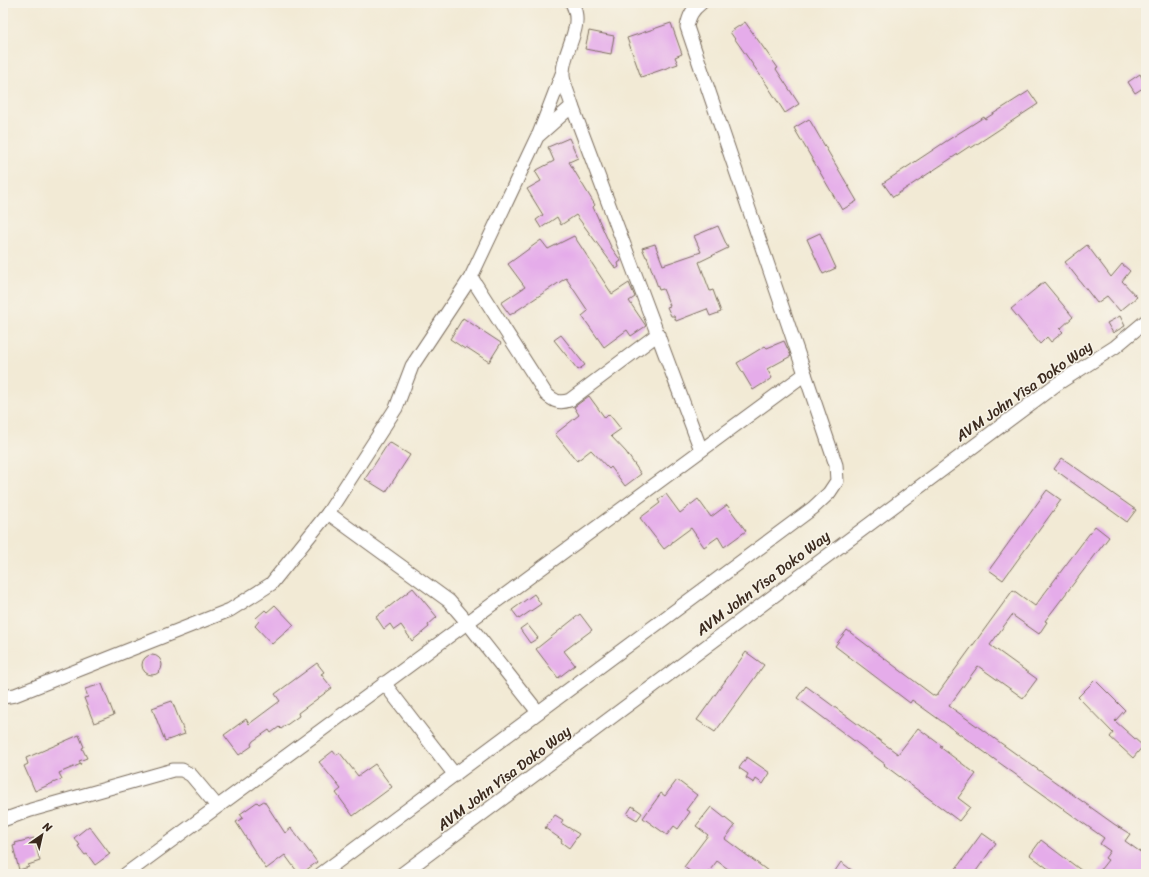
<svg xmlns="http://www.w3.org/2000/svg" width="1149" height="877" font-family="Sriracha,sans-serif">
	<rect width="100%" height="100%" fill="#f7f3e8"/>
	<filter id="ink" filterUnits="userSpaceOnUse"><feTurbulence type="fractalNoise" baseFrequency=".025" numOctaves="2"/><feDisplacementMap in="SourceGraphic" scale="8" xChannelSelector="R" yChannelSelector="G"/><feConvolveMatrix kernelMatrix="1 2 1 2 8 2 1 2 1" color-interpolation-filters="sRGB"/></filter>
	<filter id="wash" filterUnits="userSpaceOnUse"><feTurbulence type="fractalNoise" baseFrequency=".012" numOctaves="4" result="noise"/><feDisplacementMap in="SourceGraphic" scale="16" xChannelSelector="R" yChannelSelector="G"/><feGaussianBlur stdDeviation="0.9" result="paint"/><feColorMatrix in="noise" values="0 0 0 0 0 0 0 0 0 0 0 0 0 0 0 0 0 1.4 0 .05"/><feComposite in="paint" operator="in"/></filter>
	<g filter="url(#wash)">
		<rect width="100%" height="100%" fill="#f2ead5"/>
		<g id="blocks">
			<g fill="#e5acea">
				<path d="M745,22L778,68L776,69L799,104L785,113L767,85L730,32Z"/>
				<path d="M671,23L682,54L675,57L678,64L641,77L627,38Z"/>
				<path d="M589,31L614,36L611,54L585,49Z"/>
				<path d="M1140,74L1146,86L1135,93L1128,82Z"/>
				<path d="M1029,91L1038,104L971,148L970,146L893,197L883,183L948,140L984,117L985,119Z"/>
				<path d="M809,119L857,201L842,210L794,128Z"/>
				<path d="M569,138L578,158L569,162L595,205L593,207L611,247L621,261L618,263L619,267L616,269L576,215L561,225L557,217L541,228L536,220L543,215L527,189L541,181L535,171L554,161L548,147Z"/>
				<path d="M718,226L728,248L699,262L710,291L713,290L721,312L710,316L707,309L676,321L674,316H671L667,307L670,306L663,289L659,290L647,257H646L642,248L655,244L663,265L701,252L694,236Z"/>
				<path d="M820,233L836,268L823,274L807,239Z"/>
				<path d="M574,236L612,294L629,283L635,297L629,301L646,326L631,336L627,330L604,347L582,316L588,311L566,278L510,315L501,303L525,287L508,264L541,240L548,249Z"/>
				<path d="M1087,245L1111,277L1122,264L1130,271L1122,281L1137,297L1120,311L1107,296L1097,303L1065,262Z"/>
				<path d="M1044,282L1073,317L1060,329L1063,332L1051,342L1047,337L1040,344L1011,309Z"/>
				<path d="M1120,316L1125,326L1113,333L1107,323Z"/>
				<path d="M463,318L501,343L489,362L466,347L465,349L450,339Z"/>
				<path d="M561,335L585,365L578,370L554,340Z"/>
				<path d="M784,341L791,356L767,369L772,378L753,390L737,363L765,346L767,348Z"/>
				<path d="M589,396L605,418L609,414L621,429L611,436L626,452L641,474L625,486L611,467L609,469L591,450L577,461L555,434L579,415L574,407Z"/>
				<path d="M389,442L410,455L386,492L365,479Z"/>
				<path d="M1062,458L1136,510L1127,522L1054,469Z"/>
				<path d="M1047,490L1061,500L1003,580L989,570Z"/>
				<path d="M666,494L680,513L698,499L711,517L727,505L746,531L724,547L718,537L704,547L691,528L672,542V543L664,549L640,518L660,503L658,500Z"/>
				<path d="M1095,526L1109,537L1045,621L1047,622L1039,634L1012,615L990,645L1037,679L1023,698L978,666L949,706L1114,824L1130,834L1125,841L1146,856V874H1097L1108,860L1105,858L1110,851L1100,844L1104,838L912,700L910,703L835,646L847,630L934,696H936L1013,590L1035,606Z"/>
				<path d="M413,588L437,617L428,625L429,627L412,641L401,625L394,630L390,624L384,629L376,617Z"/>
				<path d="M534,594L541,604L519,619L512,610Z"/>
				<path d="M275,605L294,625L272,644L255,626L259,621L256,618L265,610L267,612Z"/>
				<path d="M580,614L592,630L564,651L575,665L558,678L536,649Z"/>
				<path d="M527,624L538,638L530,643L520,629Z"/>
				<path d="M746,652L764,665L715,732L697,720Z"/>
				<circle cx="152" cy="665" r="10"/>
				<path d="M317,663L324,672L321,674L332,688L298,713L299,716L281,729L279,727L271,733L269,730L253,741L251,744L252,746L239,755L224,735L246,719L249,724L280,701L275,694Z"/>
				<path d="M1095,680L1125,710L1115,721L1143,746L1133,758L1110,737L1113,733L1078,697Z"/>
				<path d="M102,684L114,715L94,723L84,698L88,697L85,689Z"/>
				<path d="M806,686L898,754L918,728L942,746L940,747L976,774L958,798L970,807L959,821L884,765L885,764L797,698Z"/>
				<path d="M172,701L185,734L165,741L152,708Z"/>
				<path d="M79,735L84,747L82,748L87,758L79,761L81,764L59,773L62,779L35,791L24,766L28,764L26,758Z"/>
				<path d="M333,751L336,755L340,753L358,776L375,764L392,787L353,816L336,793L341,789L319,762Z"/>
				<path d="M747,757L770,773L763,784L756,779L754,783L746,778L748,774L739,768Z"/>
				<path d="M677,780L697,795L686,810L690,812L678,829L674,826L667,835L643,818L661,793L665,796Z"/>
				<path d="M264,801L285,833L291,828L317,862L301,874H299L285,855L266,869L236,822L243,818L240,814L257,802L259,804Z"/>
				<path d="M632,806L642,813L637,820L627,814Z"/>
				<path d="M711,807L735,826L725,839L772,874H735L717,861L707,874H694L684,867L708,835L696,826Z"/>
				<path d="M555,815L563,820L561,823L579,834L569,848L561,842L562,840L545,828Z"/>
				<path d="M89,826L110,854L95,865L87,854L85,855L78,846L80,845L74,838Z"/>
				<path d="M982,833L996,843L974,874H952Z"/>
				<path d="M34,838L40,861L28,865L29,867L19,870L13,846L16,845L15,843Z"/>
				<path d="M1041,840L1086,874H1055L1030,855Z"/>
				<path d="M841,862L857,874H833Z"/>
			</g>
		</g>
	</g>
	<g filter="url(#ink)">
		<use href="#blocks" fill-opacity="0" stroke="#7b6d5e" stroke-width="1"/>
		<g fill="none" stroke-linecap="round" stroke-linejoin="round">
			<defs>
				<g id="minor">
					<path d="M572,106L701,450"/>
					<path d="M539,134L562,74"/>
					<path d="M471,277L546,394C554,401 559,404 570,400L658,334"/>
					<path d="M328,513L449,601L467,622L538,712"/>
					<path d="M384,683L455,775"/>
					<path d="M3,697L15,695L230,610L271,584L328,513L396,408L412,366L471,277L537,137L572,106C570,97 562,81 563,73C563,49 585,27 572,3"/>
					<path d="M3,820L31,810L173,770H182L191,775L217,806"/>
					<path d="M126,874L805,374"/>
					<path d="M321,874L813,508L829,493L837,481L836,465L687,27C689,16 692,10 701,3"/>
					<path d="M402,874L1057,384L1115,347L1146,321"/>
				</g>
			</defs>
			<use href="#minor" stroke="#7b6d5e" stroke-width="15"/>
			<use href="#minor" stroke="#fff" stroke-width="13"/>
		</g>
	</g>
	<g text-anchor="middle" dominant-baseline="central" stroke-width="3" stroke-linejoin="round" paint-order="stroke">
		<g font-size="15" fill="#3b2a1e" stroke="#f7f3e8">
			<text transform="translate(1024 391) rotate(-35)">AVM John Yisa Doko Way</text>
			<text transform="translate(763 583) rotate(-37)">AVM John Yisa Doko Way</text>
			<text transform="translate(504 778) rotate(-37)">AVM John Yisa Doko Way</text>
		</g>
	</g>
	<rect width="1149" height="877" fill="none" stroke="#f7f3e8" stroke-width="16"/>
	<g transform="translate(42 835) rotate(34)" stroke="#f7f3e8" stroke-width="3" paint-order="stroke">
	<path d="M0-3L7 15L0 10L-7 15Z" fill="#3b2a1e"/>
	<text y="-6" font-size="11" font-weight="bold" text-anchor="middle" fill="#3b2a1e">N</text>
	</g>
</svg>
